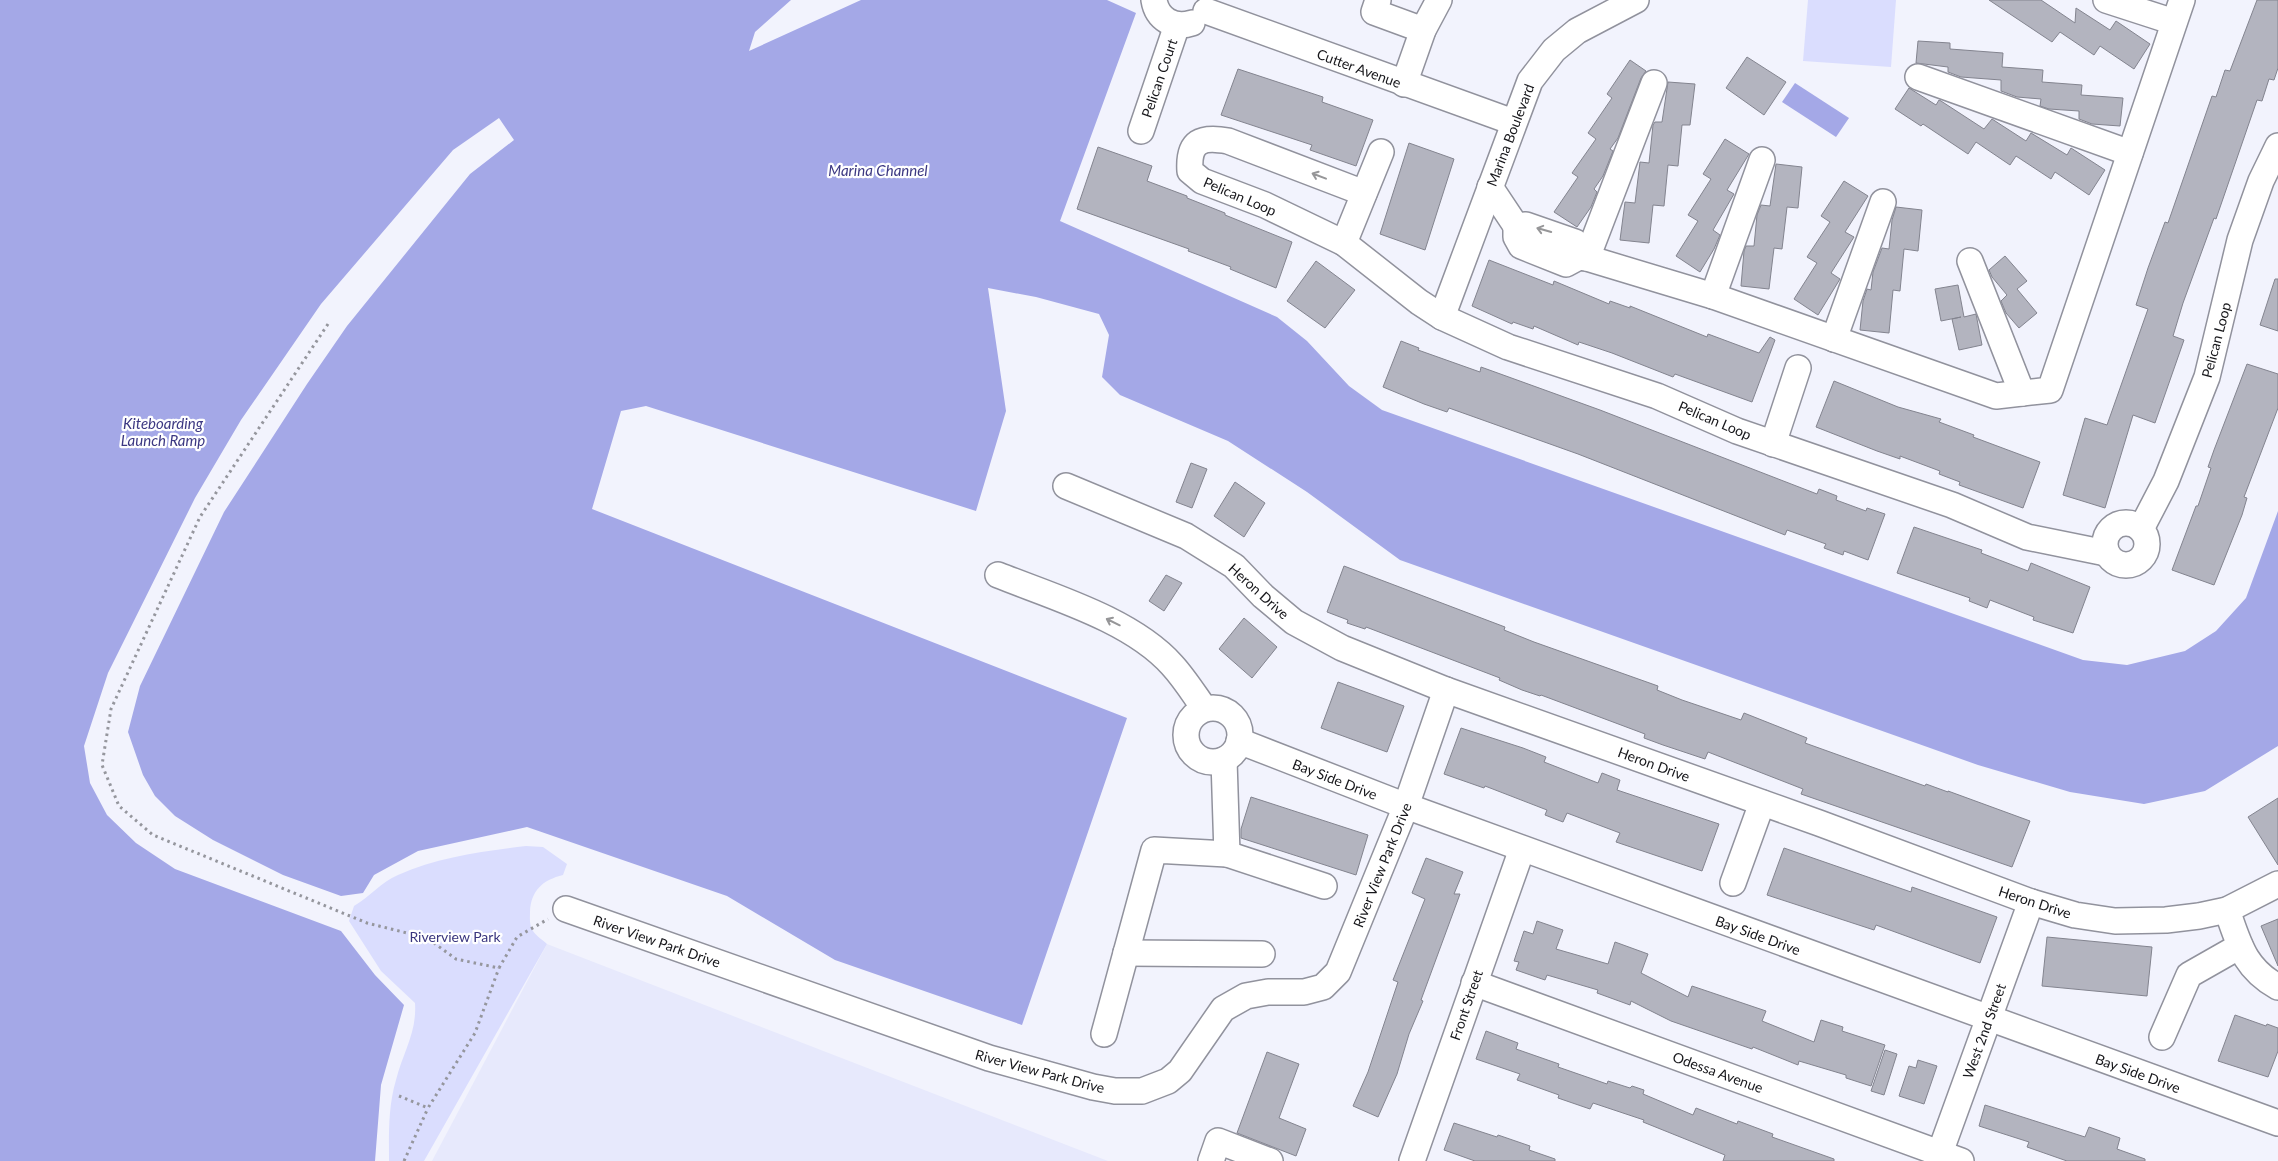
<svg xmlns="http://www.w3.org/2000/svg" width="2278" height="1161" font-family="Lato,sans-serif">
	<rect width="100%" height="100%" fill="#f2f3fd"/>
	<path fill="#e7e9fc" d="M547,944L1108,1161H432Z"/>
	<g fill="#daddfe">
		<path d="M1808,0H1896L1891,67L1803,61Z"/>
		<path d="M526,846L543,847L567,864L563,875C543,880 531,890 530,912C530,918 529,925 533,931C536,936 543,940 547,944L424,1161H389C389,1134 388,1107 396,1080C403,1052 417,1033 415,1003L381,971L349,921L354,906C370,897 381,882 398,875C438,857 483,851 526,846Z"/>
	</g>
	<g fill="#a4a8e7">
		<path d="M0,0H791L755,32L749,51L861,0H1107L1136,13L1060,221L1277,317L1307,341L1349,386L1382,410L2083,660L2127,665L2185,651L2216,631L2246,598L2278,511V746L2205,791L2144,804L2070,792L1978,765L1400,560L1307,492L1228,441L1120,395L1102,377L1109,335L1099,314L1036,297L988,288L1006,411L976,511L646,406L621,411L592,509L1127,718L1022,1025L835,960L727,896L527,827L418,851L374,875L363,893L341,896L283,875L213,840L175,816L155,796L143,775L128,732L140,686L224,512L307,384L347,326L470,174L514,140L499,118L453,150L321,304L241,420L195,498L108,673L84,746L90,783L107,815L136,843L175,869L341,931L375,975L404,1005L381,1085L375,1161H0Z"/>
		<path d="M1795,83L1849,118L1836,137L1782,102Z"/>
	</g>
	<g fill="#b3b4bf" stroke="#83848f">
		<path d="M1989,0H2041L2075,23L2076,8L2110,30L2116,21L2150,44L2134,69L2100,46L2094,55L2060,32L2052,42Z"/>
		<path d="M2257,0H2278V68L2274,80L2269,79L2262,101L2257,100L2216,219L2214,218L2183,303L2173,336L2184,340L2155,423L2133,415L2105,508L2063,495L2085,418L2107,425L2148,309L2136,305L2148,268L2165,222L2168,223L2212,96L2216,97L2225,70L2230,71Z"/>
		<path d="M1918,41L1950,43V49L2003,53L2002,67L2043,70L2042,82L2082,85L2081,95L2123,98L2120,126L2092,124L2079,119V111L2049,109L2040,106L2041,99L2017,97L2001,91V80L1961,77L1948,72V67L1916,63Z"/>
		<path d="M1747,57L1786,82L1764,115L1726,88Z"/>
		<path d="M1630,60L1646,71L1641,78L1618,138L1610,149L1613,151L1603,176L1594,189L1597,192L1591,207L1577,227L1554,212L1578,177L1572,173L1596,139L1588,133L1612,98L1607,94Z"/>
		<path d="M1238,69L1323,97L1322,102L1373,120L1356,166L1310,150L1312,145L1221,115Z"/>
		<path d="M1668,82L1695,84L1690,125H1682L1678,166L1668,165L1664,206L1653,205L1649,243L1620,240L1625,202L1635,203L1640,162L1649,163L1653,125L1655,122H1662Z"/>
		<path d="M1909,88L1936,105L1939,100L1941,101L1984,129L1992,119L2026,141L2031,133L2067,155L2071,148L2105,170L2089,195L2055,172L2051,179L2016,156L2010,165L1976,142L1968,154L1923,124L1921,126L1895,109Z"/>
		<path d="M1725,139L1749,154L1727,190L1734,194L1713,230L1720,235L1714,249L1700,272L1676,256L1698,221L1688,215L1711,179L1703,174Z"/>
		<path d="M1409,143L1454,159L1425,250L1380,234Z"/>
		<path d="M1098,147L1152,166L1147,181L1187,196V198L1225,213V215L1292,242L1276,288L1230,269L1231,267L1188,251L1189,249L1077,209Z"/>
		<path d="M1776,164L1802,167L1798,208L1787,207L1782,249L1774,248L1769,289L1741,286L1744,251L1746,246H1754L1757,215L1761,205L1770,206Z"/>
		<path d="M1844,181L1868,196L1845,232L1854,237L1831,273L1840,279L1818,315L1794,299L1817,263L1807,257L1830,222L1821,216Z"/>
		<path d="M1896,207L1922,210L1918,251L1904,249L1900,291L1893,290L1889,333L1860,330L1863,301L1867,289L1871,290L1873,272L1882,248L1889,249L1892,220Z"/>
		<path d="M2005,256L2027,281L2017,289L2037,313L2019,328L2006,313L2001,301L2007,295L1992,277L1989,270Z"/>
		<path d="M1489,260L1553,285L1554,281L1609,304L1610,301L1630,308V306L1707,337L1708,334L1759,353L1770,337L1775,340L1752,402L1675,374L1673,377L1612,353L1579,342L1578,345L1534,326L1533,329L1513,322L1512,324L1472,306Z"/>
		<path d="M1316,261L1355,290L1325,328L1287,301Z"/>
		<path d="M2275,279H2278V331L2260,325Z"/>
		<path d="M1958,285L1964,317L1976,314L1982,345L1959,350L1952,319L1961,317L1941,321L1935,289Z"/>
		<path d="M1401,341L1419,348L1418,350L1480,372L1481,367L1600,410L1817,494L1819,489L1837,496L1836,500L1866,511L1867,508L1885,514L1868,560L1844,551L1843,555L1824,548L1826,544L1787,530L1785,535L1578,454L1449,408L1447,412L1424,404L1383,387Z"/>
		<path d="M2247,364L2278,374V408L2244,497L2247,498L2242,515L2214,585L2172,570L2196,506H2198L2211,468L2208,467L2214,450Z"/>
		<path d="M1834,381L1898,407L1941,419L1939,422L1974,435L1973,437L2040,462L2023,508L1959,485L1960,482L1939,474L1940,471L1900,456V459L1877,451L1816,427Z"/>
		<path d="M1191,463L1207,469L1192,508L1176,502Z"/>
		<path d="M1235,482L1265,503L1244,537L1214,516Z"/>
		<path d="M1914,527L1982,550L1981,553L2028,571L2031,563L2090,587L2073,633L2033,620L2034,617L1990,600L1987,608L1969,601L1970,598L1897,573Z"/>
		<path d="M1344,566L1505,627L1504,630L1534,642L1658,686L1657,690L1682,700L1741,720L1744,713L1807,738L1805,743L1925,786L1926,784L1948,792V791L2030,821L2012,867L1801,794L1803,789L1708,752L1705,759L1663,745L1644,738L1645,734L1541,695L1540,696L1522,690L1499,680L1500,678L1366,627L1365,629L1347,623L1348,620L1327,612Z"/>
		<path d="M1166,575L1182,583L1164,611L1149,601Z"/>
		<path d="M1244,618L1277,647L1252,678L1219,649Z"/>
		<path d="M1338,682L1404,706L1387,752L1321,728Z"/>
		<path d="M1461,728L1523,748L1546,757L1544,762L1598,783L1602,773L1620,780L1617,790L1719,824L1702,871L1616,842L1620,833L1567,813L1563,822L1545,815L1547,810L1485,786L1484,788L1444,774Z"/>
		<path d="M1251,797L1368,835L1356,875L1241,838V829Z"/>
		<path d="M2278,798V865L2248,817Z"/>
		<path d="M1784,848L1911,892L1912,887L1997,917L1980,963L1876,925L1874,930L1767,895Z"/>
		<path d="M1426,858L1463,872L1454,894H1460L1421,1000L1423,1001L1409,1034L1397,1074L1378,1117L1353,1106L1368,1072L1398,982L1393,980L1425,899L1412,893Z"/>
		<path d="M2278,919V966L2261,926Z"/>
		<path d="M1537,921L1563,930L1556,949L1608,964L1615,942L1648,954L1641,973L1688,997L1692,986L1766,1011L1762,1021L1814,1042L1821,1020L1843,1027L1842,1031L1885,1045L1871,1086L1846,1078V1075L1799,1061L1798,1065L1753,1047L1752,1049L1671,1021L1631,1001L1630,1005L1597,993L1598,990L1547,975L1545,980L1516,970L1519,962L1514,961L1524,931L1533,934Z"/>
		<path d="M2047,937L2152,947L2147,996L2042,986Z"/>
		<path d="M2235,1015L2266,1026L2267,1024L2278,1028V1051L2268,1077L2218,1061Z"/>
		<path d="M1486,1031L1518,1043L1516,1049L1559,1064L1558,1067L1607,1084L1608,1081L1630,1088L1632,1086L1644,1090L1643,1094L1693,1115L1696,1108L1737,1124L1738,1121L1773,1134L1772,1137L1834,1159V1161H1723L1725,1155L1643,1122L1644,1120L1593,1103L1590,1109L1558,1098L1559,1095L1517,1080L1520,1074L1476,1059Z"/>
		<path d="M1885,1050L1897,1054L1884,1095L1871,1091Z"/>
		<path d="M1267,1052L1299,1064L1279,1118L1306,1129L1296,1156L1237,1133Z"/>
		<path d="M1918,1060L1937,1066L1924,1104L1899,1096L1909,1066L1916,1068Z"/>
		<path d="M1985,1105L2085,1137L2089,1127L2120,1138L2117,1149L2145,1159V1161H2067L2027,1147L2029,1142L1979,1126Z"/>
		<path d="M1454,1123L1497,1137L1498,1135L1530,1146L1529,1150L1555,1159V1161H1475L1444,1150Z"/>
	</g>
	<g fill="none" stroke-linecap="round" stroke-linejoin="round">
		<defs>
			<g id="minor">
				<path d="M1154,0C1157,19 1174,29 1192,23"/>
				<path d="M1378,0L1374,12L1423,30"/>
				<path d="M2106,0L2174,22"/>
				<path d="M1206,11L1513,122"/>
				<path d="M1918,77L2130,153"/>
				<path d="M1404,84L1423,30L1439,0"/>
				<path d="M1141,131L1177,25"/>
				<path d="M1490,187L1516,226"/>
				<path d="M1364,193L1228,141C1201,136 1188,141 1190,171L1202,181L1265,205L1344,243L1419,302L1442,317L1508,347L1657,396L1737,431L1952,505L2027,537L2106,553"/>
				<path d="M1344,243L1381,152"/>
				<path d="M1579,257L1575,242L1526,225L1516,226V237L1521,246L1566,264L1579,257L1587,258L1713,296L1996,396L2050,390L2182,0"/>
				<path d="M1587,258L1654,83"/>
				<path d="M1970,261L2022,393"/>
				<path d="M1713,296L1762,160"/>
				<path d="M1442,317L1530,81L1554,50L1577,31L1636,0"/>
				<path d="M1834,339L1883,202"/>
				<path d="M1773,444L1798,368"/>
				<path d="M1066,486L1186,536L1234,566L1263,596L1294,622L1342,648L1446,690L1819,823L2031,902L2075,915L2115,921L2166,920L2199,916L2227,910L2278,884"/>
				<circle cx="2126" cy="544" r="21"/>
				<path d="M2141,529L2166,481L2207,377L2240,240L2261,181L2278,146"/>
				<path d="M998,575C1053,597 1132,620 1172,665C1184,678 1194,694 1204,708"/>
				<circle cx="1213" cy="735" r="27"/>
				<path d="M1239,741L1406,806L2278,1123"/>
				<path d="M1227,854L1324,886"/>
				<path d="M1733,883L1762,803"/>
				<path d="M566,909L989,1058L1093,1087L1115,1091H1142L1168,1081L1180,1071L1223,1009L1246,996L1268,992H1304L1323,987L1338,972L1406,806L1446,690"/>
				<path d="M2227,910C2239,944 2244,968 2278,987"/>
				<path d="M1126,953L1262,954"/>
				<path d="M1474,983L1961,1161"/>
				<path d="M1104,1034L1154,850L1227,854L1224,760"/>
				<path d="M2162,1037L2189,975L2240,946"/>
				<path d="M1211,1161L1218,1141L1270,1161"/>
				<path d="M1412,1161L1522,849"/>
				<path d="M1937,1161L2031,902"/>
			</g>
		</defs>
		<use href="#minor" stroke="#91929d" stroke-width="28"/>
		<g stroke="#95969d" stroke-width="3" stroke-dasharray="2.5 4" stroke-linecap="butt">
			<path d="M328,324L200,517L111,709L102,765L119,806L153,835L367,923L427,938L456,959L499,968L517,937L548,919"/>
			<path d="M399,1096L428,1108L475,1033L499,968"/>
			<path d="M404,1161L428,1108"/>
		</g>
		<use href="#minor" stroke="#fff" stroke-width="25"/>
	</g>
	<defs><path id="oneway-shaft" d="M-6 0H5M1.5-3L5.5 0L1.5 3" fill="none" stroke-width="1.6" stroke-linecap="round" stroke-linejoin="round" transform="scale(1.25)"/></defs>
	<g stroke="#969698">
		<use href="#oneway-shaft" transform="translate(1319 176) rotate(-159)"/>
		<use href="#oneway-shaft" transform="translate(1544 230) rotate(-164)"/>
		<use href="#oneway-shaft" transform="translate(1113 622) rotate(-154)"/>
	</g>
	<g text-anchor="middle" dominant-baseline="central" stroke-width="4.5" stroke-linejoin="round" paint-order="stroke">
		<g font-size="14" fill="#16161a" stroke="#fff">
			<text transform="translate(1359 68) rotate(20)">Cutter Avenue</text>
			<text transform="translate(1159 78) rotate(-71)">Pelican Court</text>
			<text transform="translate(1510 135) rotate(-69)">Marina Boulevard</text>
			<text transform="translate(1240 196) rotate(23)">Pelican Loop</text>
			<text transform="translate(2216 340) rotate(-75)">Pelican Loop</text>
			<text transform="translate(1715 420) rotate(23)">Pelican Loop</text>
			<text transform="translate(1259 591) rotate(42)">Heron Drive</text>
			<text transform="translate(1654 764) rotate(20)">Heron Drive</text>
			<text transform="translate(1335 779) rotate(21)">Bay Side Drive</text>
			<text transform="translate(1382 865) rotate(-68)">River View Park Drive</text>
			<text transform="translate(2035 902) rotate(18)">Heron Drive</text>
			<text transform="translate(1758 935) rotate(20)">Bay Side Drive</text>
			<text transform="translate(657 941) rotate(19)">River View Park Drive</text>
			<text transform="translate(1466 1005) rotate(-71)">Front Street</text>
			<text transform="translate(1984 1031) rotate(-70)">West 2nd Street</text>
			<text transform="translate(1040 1071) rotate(15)">River View Park Drive</text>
			<text transform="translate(1718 1072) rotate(20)">Odessa Avenue</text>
			<text transform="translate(2138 1073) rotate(20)">Bay Side Drive</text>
		</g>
		<g font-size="14" fill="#39357e" stroke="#fff">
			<text x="455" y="936">Riverview Park</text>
		</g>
		<g font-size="15" font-style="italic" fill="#3c3882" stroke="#fff">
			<text x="878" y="170">Marina Channel</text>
			<text x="163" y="423">Kiteboarding<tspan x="163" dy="17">Launch Ramp</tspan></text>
		</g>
	</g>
</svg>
